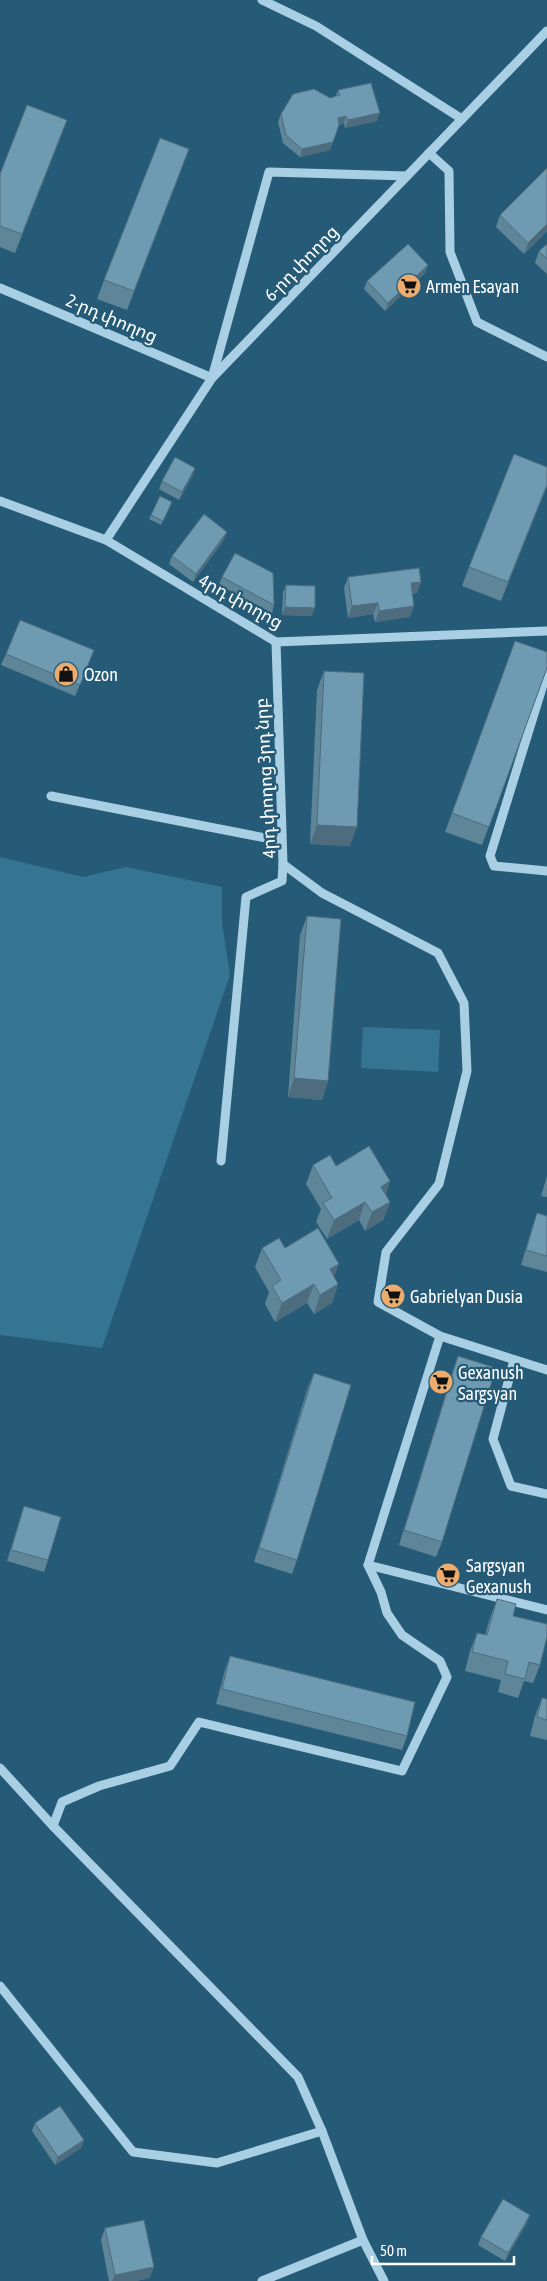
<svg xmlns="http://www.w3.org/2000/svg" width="547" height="2281" font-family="'Asap Condensed','Noto Sans Armenian',sans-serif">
	<rect width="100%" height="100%" fill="#265b78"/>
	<g fill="#367493">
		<path d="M0,857L83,877L126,867L222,887V923L230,975L102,1348L0,1335Z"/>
		<path d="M363,1027L440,1030L438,1072L361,1068Z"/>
	</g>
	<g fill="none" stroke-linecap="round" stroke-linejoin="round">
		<g stroke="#a8cfe3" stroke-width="9">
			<path d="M262,0L316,26L462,119"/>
			<path d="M429,153L449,171L450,252L477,322L547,357"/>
			<path d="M0,288L212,378L269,172L407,176"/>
			<path d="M0,501L106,540L276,642L547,631"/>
			<path d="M106,540L212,378L547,31"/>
			<path d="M276,642L283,864L322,893L438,953L464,1003L467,1071L439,1184L386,1252L378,1302L440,1336L547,1370"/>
			<path d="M547,672L490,856L494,866L547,871"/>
			<path d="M51,796L281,841"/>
			<path d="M221,1161L246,897L282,881L283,864"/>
			<path d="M514,1360L493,1439L511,1486L547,1494"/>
			<path d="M368,1565L547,1610"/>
			<path d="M0,1768L53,1826L298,2077L322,2131L363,2240L384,2281"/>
			<path d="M53,1826L62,1802L99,1786L170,1766L199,1722L402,1771L447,1677L440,1661L402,1635L387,1613L381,1592L368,1565L440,1336"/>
			<path d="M0,1986L133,2152L217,2163L322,2131"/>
			<path d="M262,2281L363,2240"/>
		</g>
	</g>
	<g fill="#5f8599">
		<path d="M338,90L377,121L345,128L344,123L339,125L330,150L300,157L283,143L278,122L281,114L336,96Z"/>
		<path d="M67,120L15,253L0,247V174Z"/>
		<path d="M182,168L127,310L97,299L104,280Z"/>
		<path d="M500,215L547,231L524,254L496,227Z"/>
		<path d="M547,244V274L535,263L539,251Z"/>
		<path d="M428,265L425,273L385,311L364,289L367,281Z"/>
		<path d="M193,475L179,500L159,489L162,481Z"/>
		<path d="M547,486L501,601L462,586L469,567Z"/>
		<path d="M170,506L161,525L149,519L151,515Z"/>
		<path d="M224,540L193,582L169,564L172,556Z"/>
		<path d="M222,577L274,605L272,613L219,585Z"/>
		<path d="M348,577L421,582L417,593L413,594L410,617L375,622L373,614L348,618L344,588Z"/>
		<path d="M286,585L312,616L282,615L283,593Z"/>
		<path d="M515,641L547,668L482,845L445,832Z"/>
		<path d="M6,654L90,661L75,696L1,665Z"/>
		<path d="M324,671L350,846L310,844L317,690Z"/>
		<path d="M307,916L328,1081L322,1100L288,1097L300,935Z"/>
		<path d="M313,1165L336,1166L390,1181L386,1194L390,1202L383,1220L365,1231L359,1220L327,1239L316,1222L321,1209L306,1184Z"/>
		<path d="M547,1176V1197L541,1196Z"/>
		<path d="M537,1213L547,1216V1272L521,1265L532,1228Z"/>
		<path d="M262,1248H285L334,1277L338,1284L332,1303L314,1314L307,1303L275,1322L265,1304L269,1292L255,1267Z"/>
		<path d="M458,1356L442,1542L436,1557L399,1545L453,1370Z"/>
		<path d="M314,1373L297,1560L292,1574L254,1562L308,1387Z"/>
		<path d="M24,1506L48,1560L44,1572L7,1561L20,1518Z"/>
		<path d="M497,1599L513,1616L540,1665L533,1683L524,1681L518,1698L498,1692L501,1680L465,1671L470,1651L477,1633L485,1635L490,1618Z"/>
		<path d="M230,1656L407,1736L402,1750L216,1704L225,1670Z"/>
		<path d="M542,1698L547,1699V1740L530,1736L535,1716Z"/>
		<path d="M35,2123L84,2140L81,2148L55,2165L32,2131Z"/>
		<path d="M527,2223L505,2261L478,2245L481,2237Z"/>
		<path d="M105,2228L154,2267L149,2278L136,2281H109L101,2240Z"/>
	</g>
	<g fill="#4d6c7d">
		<path d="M380,113L377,121L345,128L348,120Z"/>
		<path d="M346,116L344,123L335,126L338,118Z"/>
		<path d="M67,120L60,139L15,253L22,234Z"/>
		<path d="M333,142L330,150L300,157L302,149Z"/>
		<path d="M189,149L182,168L127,310L134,291Z"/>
		<path d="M547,224V231L524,254L528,243Z"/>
		<path d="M428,265L425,273L385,311L388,303Z"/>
		<path d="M195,468L193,475L179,500L182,492Z"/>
		<path d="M547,485V486L501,601L508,582Z"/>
		<path d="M227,532L224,540L193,582L196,574Z"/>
		<path d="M421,582L417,593L407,595L411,583Z"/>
		<path d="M378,603L373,614L348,618L352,606Z"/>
		<path d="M414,606L410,617L375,622L379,611Z"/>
		<path d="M285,607L315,608L312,616L282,615Z"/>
		<path d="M317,825L357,827L350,846L310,844Z"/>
		<path d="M294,1078L328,1081L322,1100L288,1097Z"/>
		<path d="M390,1181L384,1200L381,1187Z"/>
		<path d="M365,1202L359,1220L327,1239L334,1220Z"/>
		<path d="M390,1202L383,1220L365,1231L372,1212Z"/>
		<path d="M339,1264L332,1282L330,1269Z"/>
		<path d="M314,1284L307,1303L275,1322L282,1303Z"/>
		<path d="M338,1284L332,1303L314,1314L320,1295Z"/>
		<path d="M84,2140L81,2148L55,2165L58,2157Z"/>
		<path d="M530,2215L527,2223L505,2261L508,2253Z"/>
		<path d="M154,2267L149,2278L136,2281H112L115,2275Z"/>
	</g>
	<g fill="#6e9bb2" stroke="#4d6c7d">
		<path d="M371,83L380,113L348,120L346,116L338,118L339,125L333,142L302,149L286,135L281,114L293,94L314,89L330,98L340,95L338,90Z"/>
		<path d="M27,105L67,120L22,234L0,226V174Z"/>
		<path d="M160,138L189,149L134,291L104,280Z"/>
		<path d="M547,168V224L528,243L500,215Z"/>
		<path d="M408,244L428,265L388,303L367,281Z"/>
		<path d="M547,244V259L539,251Z"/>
		<path d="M514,454L547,467V485L508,582L469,567Z"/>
		<path d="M175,457L195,468L182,492L162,481Z"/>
		<path d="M160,496L172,502L163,521L151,515Z"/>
		<path d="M204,514L227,532L196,574L172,556Z"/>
		<path d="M235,553L273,573L274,605L222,577Z"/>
		<path d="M419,568L421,582L411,583L414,606L379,611L378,603L352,606L348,577Z"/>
		<path d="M286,585L315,586V608L285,607Z"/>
		<path d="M20,620L94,650L80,685L6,654Z"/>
		<path d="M515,641L547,652V668L489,827L452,813Z"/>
		<path d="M324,671L364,673L357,827L317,825Z"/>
		<path d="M307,916L341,919L328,1081L294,1078Z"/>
		<path d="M369,1146L390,1181L381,1187L390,1202L372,1212L365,1202L334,1220L323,1203L332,1198L313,1165L330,1155L336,1166Z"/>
		<path d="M537,1213L547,1216V1256L526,1250Z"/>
		<path d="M318,1228L339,1264L330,1269L338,1284L320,1295L314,1284L282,1303L272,1286L281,1280L262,1248L279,1238L285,1248Z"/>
		<path d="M458,1356L496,1368L442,1542L404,1530Z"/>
		<path d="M314,1373L351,1385L297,1560L259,1548Z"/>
		<path d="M24,1506L61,1517L48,1560L11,1550Z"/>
		<path d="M497,1599L516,1604L513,1616L547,1624V1637L540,1665L529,1662L525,1679L505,1674L508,1661L472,1652L477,1633L487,1635Z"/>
		<path d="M230,1656L415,1702L407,1736L222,1689Z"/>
		<path d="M542,1698L547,1699V1720L537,1717Z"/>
		<path d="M60,2106L84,2140L58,2157L35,2123Z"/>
		<path d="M503,2199L530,2215L508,2253L481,2237Z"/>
		<path d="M144,2220L154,2267L115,2275L105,2228Z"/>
	</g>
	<defs>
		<symbol id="supermarket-disc" viewBox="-11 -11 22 22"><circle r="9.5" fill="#ebac6d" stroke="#265b78"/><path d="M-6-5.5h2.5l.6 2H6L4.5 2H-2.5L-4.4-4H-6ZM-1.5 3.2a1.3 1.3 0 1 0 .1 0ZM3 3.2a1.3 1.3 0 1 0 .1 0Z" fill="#111"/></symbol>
		<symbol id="shop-disc" viewBox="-11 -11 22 22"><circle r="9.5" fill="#ebac6d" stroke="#265b78"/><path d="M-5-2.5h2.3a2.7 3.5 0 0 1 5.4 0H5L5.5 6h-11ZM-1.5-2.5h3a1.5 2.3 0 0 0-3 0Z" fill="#111"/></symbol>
	</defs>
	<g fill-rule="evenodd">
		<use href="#supermarket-disc" x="395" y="272" width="28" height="28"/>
		<use href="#shop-disc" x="52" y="660" width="28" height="28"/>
		<use href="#supermarket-disc" x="379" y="1282" width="28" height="28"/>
		<use href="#supermarket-disc" x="427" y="1368" width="28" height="28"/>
		<use href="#supermarket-disc" x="434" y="1561" width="28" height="28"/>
	</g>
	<g text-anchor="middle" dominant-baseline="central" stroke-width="4.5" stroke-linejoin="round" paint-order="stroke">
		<g font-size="18" fill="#fff" stroke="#265b78">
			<text transform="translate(301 263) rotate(-46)">6-րդ փողոց</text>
			<text transform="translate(112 318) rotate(23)">2-րդ փողոց</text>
			<text transform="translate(241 601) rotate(29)">4րդ փողոց</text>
			<text transform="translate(265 778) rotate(-93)">4րդ փողոց 3րդ նրբ</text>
		</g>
		<g font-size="18" fill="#fff" stroke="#265b78" text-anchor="start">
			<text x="426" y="286">Armen Esayan</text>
			<text x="84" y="674">Ozon</text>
			<text x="410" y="1296">Gabrielyan Dusia</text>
			<text x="458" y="1372">Gexanush<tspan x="458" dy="21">Sargsyan</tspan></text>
			<text x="466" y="1565">Sargsyan<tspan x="466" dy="21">Gexanush</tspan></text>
		</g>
	</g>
	<path d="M372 2256v8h142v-8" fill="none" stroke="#ffffff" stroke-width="2.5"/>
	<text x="380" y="2256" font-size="15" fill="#ffffff" stroke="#265b78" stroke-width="4" paint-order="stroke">50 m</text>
</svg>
